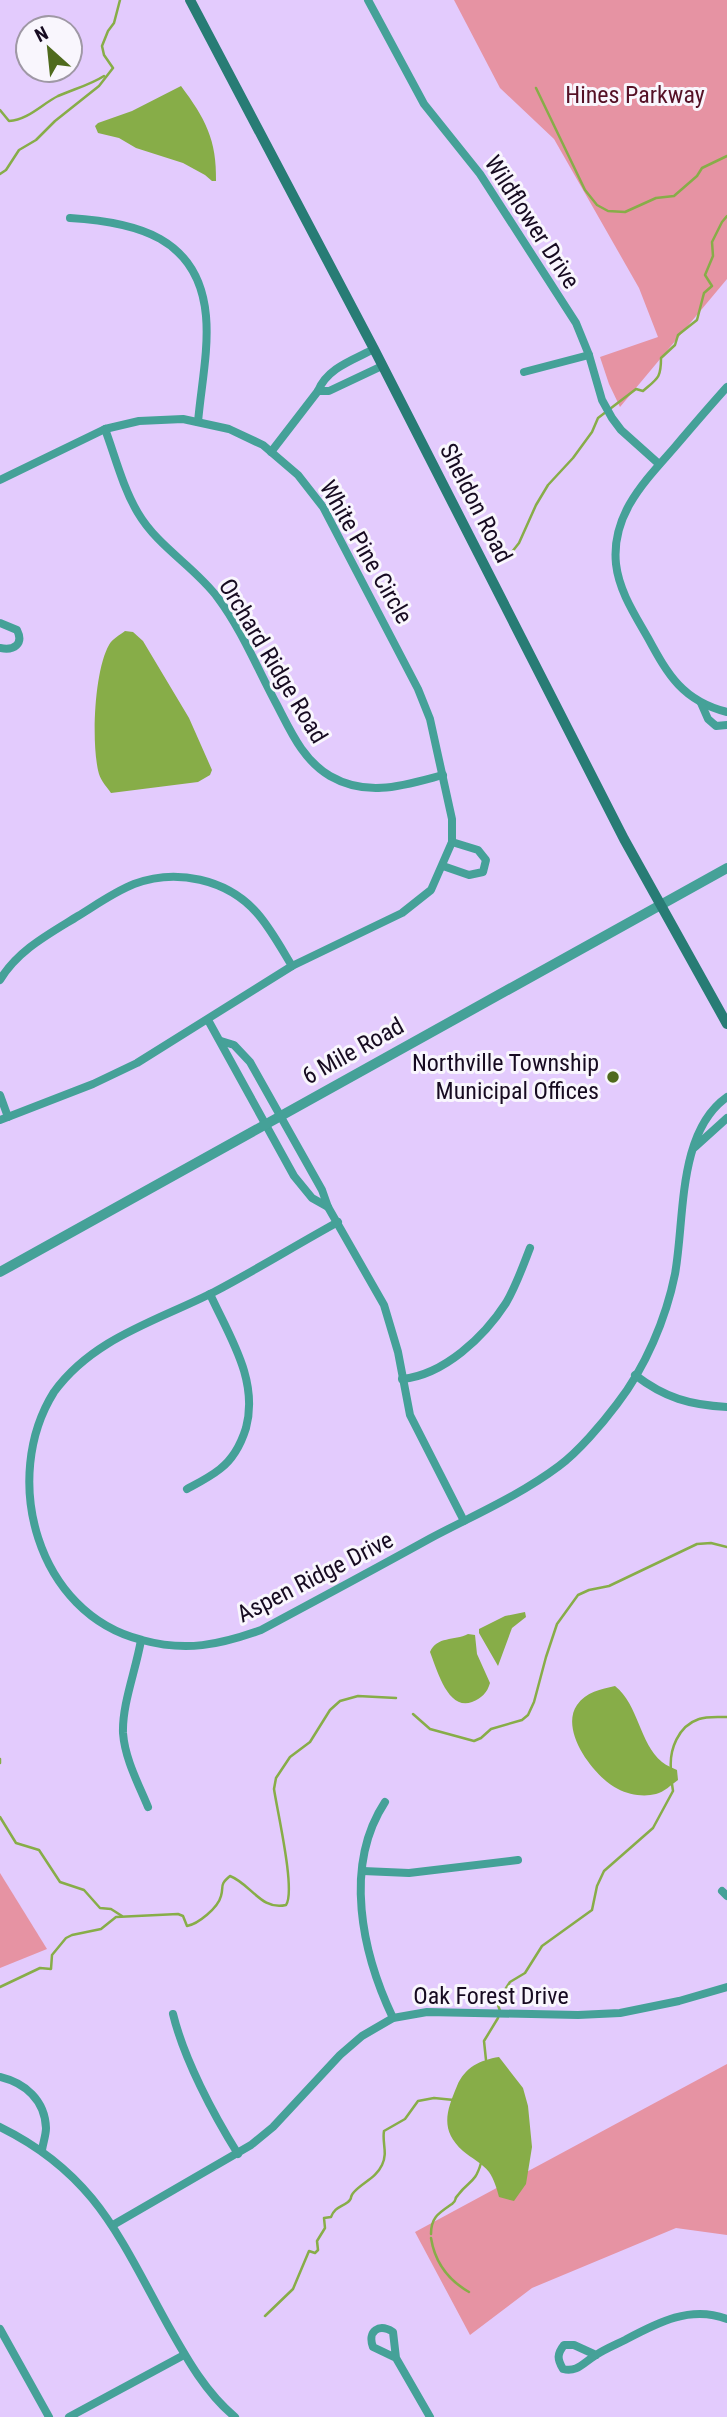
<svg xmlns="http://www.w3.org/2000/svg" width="727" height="2417" font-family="'Roboto Condensed',sans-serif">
	<rect width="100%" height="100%" fill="#e3cbfd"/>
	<g fill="#e693a3">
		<path d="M454,0H727V279L620,407L609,384L600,357L658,337L639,288L554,139L500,88Z"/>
		<path d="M0,1873L47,1949L0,1968Z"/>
		<path d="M727,2064V2235L676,2228L532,2288L470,2335L415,2232Z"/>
	</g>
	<g fill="#87ad48">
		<path d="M181,86C205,118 217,140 216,181H212L205,175L183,163L136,148L119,138L98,133L95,126L98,123L132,111Z"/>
		<path d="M125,631L133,632L143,641L189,718L212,770L210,775L198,782L111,793C107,787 101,781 99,774C91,746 94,671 109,645C112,639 120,635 125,631Z"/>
		<path d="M525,1612L526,1617L512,1628L498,1666L479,1633V1629L505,1616Z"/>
		<path d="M468,1634L475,1635L477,1654L490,1683C487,1693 482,1698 472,1702C448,1711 437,1670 430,1652C437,1636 454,1641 468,1634Z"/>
		<path d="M615,1686C639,1705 639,1743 662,1762C667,1766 673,1768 677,1770L678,1780C671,1785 664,1792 656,1794C644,1797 629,1795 618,1789C595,1778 559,1731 577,1705C586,1692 601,1689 615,1686Z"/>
		<path d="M499,2057L523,2088L528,2106L532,2147L526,2184L514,2201L499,2197C497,2189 494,2179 489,2172C482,2163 471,2158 463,2151C440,2130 446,2112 457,2086C465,2067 480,2060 499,2057Z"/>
	</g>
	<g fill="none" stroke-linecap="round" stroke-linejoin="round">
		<g stroke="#87ad48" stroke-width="2.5">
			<path d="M536,88L585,190L597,205L608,211L625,212L656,198L674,196L697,176L702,168L727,156"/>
			<path d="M0,110L9,121C28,120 42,104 58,96C74,89 90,85 104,76"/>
			<path d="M0,174L6,170L19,150L36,140L55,121L99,86L113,68L104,55L102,46L108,31L114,23L120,0"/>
			<path d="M508,557L519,543L536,505L548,485L573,458L592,432L598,418L636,389L643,391C658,378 661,378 661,358L675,345L678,335L697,320L704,293L712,286L705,275L713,256L712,242L722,222L727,216"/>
			<path d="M413,1714L430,1729L474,1741L481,1738L491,1729L522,1720L528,1715L534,1702L546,1657L557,1624L578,1595L589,1590L609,1586L697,1544L711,1543L727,1547"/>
			<path d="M0,1759V1763"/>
			<path d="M671,1770C669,1750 678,1726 699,1719C707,1716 718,1717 727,1717"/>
			<path d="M0,1817L16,1843L39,1850L60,1882L84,1890L100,1908L111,1909L122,1916"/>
			<path d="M0,1987L40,1968L51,1969L52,1955L66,1938L72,1935L101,1929L116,1917L178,1914L183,1916L187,1926C198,1924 218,1908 221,1896C224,1886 219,1885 230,1876C251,1884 261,1911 286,1905C296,1891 277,1810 274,1789L276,1778L290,1757L310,1742L330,1710L340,1701L358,1696L396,1698"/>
			<path d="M486,2060L484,2041L498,2018L500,2011L497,2002L510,1982L525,1973L542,1946L592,1910L597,1886L604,1871L653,1828L673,1791L672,1784"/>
			<path d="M431,2234C431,2217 439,2213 452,2204C458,2199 453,2200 458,2195C469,2180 475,2184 481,2163"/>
			<path d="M431,2238C435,2263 448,2280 469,2292"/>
			<path d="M265,2316L293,2289L309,2251L315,2253L318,2250L317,2241L325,2228L324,2218L331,2217C335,2207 340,2208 348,2202C354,2196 348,2199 354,2192C363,2182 376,2178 382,2165C388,2153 382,2143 384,2131L405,2119L418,2101L434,2098L454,2100"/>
		</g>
		<g stroke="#45a198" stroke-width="8">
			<path d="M368,0L424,104L480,174L576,323L589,355L602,400L612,418L621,430L659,464"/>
			<path d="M70,218C136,222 199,237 206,316C209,350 201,387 198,422"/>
			<path d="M524,372L589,355"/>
			<path d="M727,387C709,407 691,428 674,448C644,482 611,515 616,564C619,591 635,615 648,638C668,675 683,701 727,712"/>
			<path d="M318,391H329L382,366"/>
			<path d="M105,429C115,456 123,488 138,513C158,547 195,567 218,598C242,630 258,670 277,705C291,732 303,760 330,776C368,798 405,785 443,775"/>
			<path d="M271,452L318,391C327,368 353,360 374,349"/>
			<path d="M0,480L105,429L139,421L183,419L229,429L263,445L298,475L323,507L418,689L430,719L452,819V842L431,890L402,913L292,966L137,1063L93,1084L0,1120"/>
			<path d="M0,623L17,630C24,644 14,651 0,648"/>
			<path d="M701,703L708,719L716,726L727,725"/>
			<path d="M443,866L469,875L483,872L486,860L478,850L452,842"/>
			<path d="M0,980C18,950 49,934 78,916C96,905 114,892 134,884C176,868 227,879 257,913C271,929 281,948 292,966"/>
			<path d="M208,1020L294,1176L312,1198L328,1207"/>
			<path d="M221,1041L234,1045L250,1062L322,1190L328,1207L384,1305L398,1352L410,1415L464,1521"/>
			<path d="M0,1095L8,1117"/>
			<path d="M695,1147L727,1118"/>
			<path d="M338,1222C296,1245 256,1270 214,1292C157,1321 93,1338 54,1392C0,1478 37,1614 142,1640C186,1652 219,1645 261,1630C317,1600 373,1570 429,1539C472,1516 519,1496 559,1466C578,1452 602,1424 617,1404C645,1368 666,1319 675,1274C685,1219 677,1132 727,1097"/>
			<path d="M635,1375C665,1398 690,1405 727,1407"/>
			<path d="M402,1379C444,1375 484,1337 506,1303C516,1286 523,1266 530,1248"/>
			<path d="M187,1489C198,1483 210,1477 220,1469C233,1459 241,1444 246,1428C259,1380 229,1336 210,1294"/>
			<path d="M141,1640C136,1670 122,1704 123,1733C125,1759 138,1783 148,1807"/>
			<path d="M385,1802C343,1866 362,1953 393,2018"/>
			<path d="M363,1871L409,1873L518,1860"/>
			<path d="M722,1891L727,1896"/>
			<path d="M173,2014C184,2059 213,2114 238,2154"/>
			<path d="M0,2077C25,2083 45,2100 46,2128C46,2135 43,2143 42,2150"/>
			<path d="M0,2127C96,2174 120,2239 169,2327C187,2359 206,2393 235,2417"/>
			<path d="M113,2225L251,2145L273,2127L340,2055L362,2036L393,2018L427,2012L578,2015L620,2013L679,2001L727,1987"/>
			<path d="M0,2329L49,2417"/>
			<path d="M596,2355L574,2345H564C557,2354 557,2359 563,2369C577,2373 584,2362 596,2355C605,2349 615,2345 625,2340C657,2323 690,2305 727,2319"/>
			<path d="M396,2358L373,2347C367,2331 379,2323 393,2332L396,2358L430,2417"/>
			<path d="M69,2417L184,2355"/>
		</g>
		<path stroke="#45a198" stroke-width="10" d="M0,1272L727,868"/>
		<path stroke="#287c75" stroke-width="10" d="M190,0L374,349L624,839L727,1024"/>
	</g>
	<circle fill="#4f6a1d" stroke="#f9f6fd" stroke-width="2.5" cx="613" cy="1077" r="7"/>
	<g text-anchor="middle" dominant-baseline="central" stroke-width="6" stroke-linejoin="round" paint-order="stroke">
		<g font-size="24" fill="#551126" stroke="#f9f6fd">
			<text x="635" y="95">Hines Parkway</text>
		</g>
		<g font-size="24" fill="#170b21" stroke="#f9f6fd">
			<text transform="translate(532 222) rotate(57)">Wildflower Drive</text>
			<text transform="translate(476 503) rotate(63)">Sheldon Road</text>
			<text transform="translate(366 552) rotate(60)">White Pine Circle</text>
			<text transform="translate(273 661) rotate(59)">Orchard Ridge Road</text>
			<text transform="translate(353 1051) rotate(-29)">6 Mile Road</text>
			<text transform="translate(315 1577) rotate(-27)">Aspen Ridge Drive</text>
			<text x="491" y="1996">Oak Forest Drive</text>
		</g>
		<g font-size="24" fill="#170b21" stroke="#f9f6fd" text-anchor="end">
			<text x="599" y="1063">Northville Township<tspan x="599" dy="28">Municipal Offices</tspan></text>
		</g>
	</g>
	<g transform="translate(49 49) rotate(333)"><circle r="33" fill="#f9f6fd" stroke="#9f98a5" stroke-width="2"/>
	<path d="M0-5L12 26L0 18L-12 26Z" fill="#4f6a1d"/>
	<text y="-10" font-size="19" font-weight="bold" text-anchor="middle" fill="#170b21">N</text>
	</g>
</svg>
